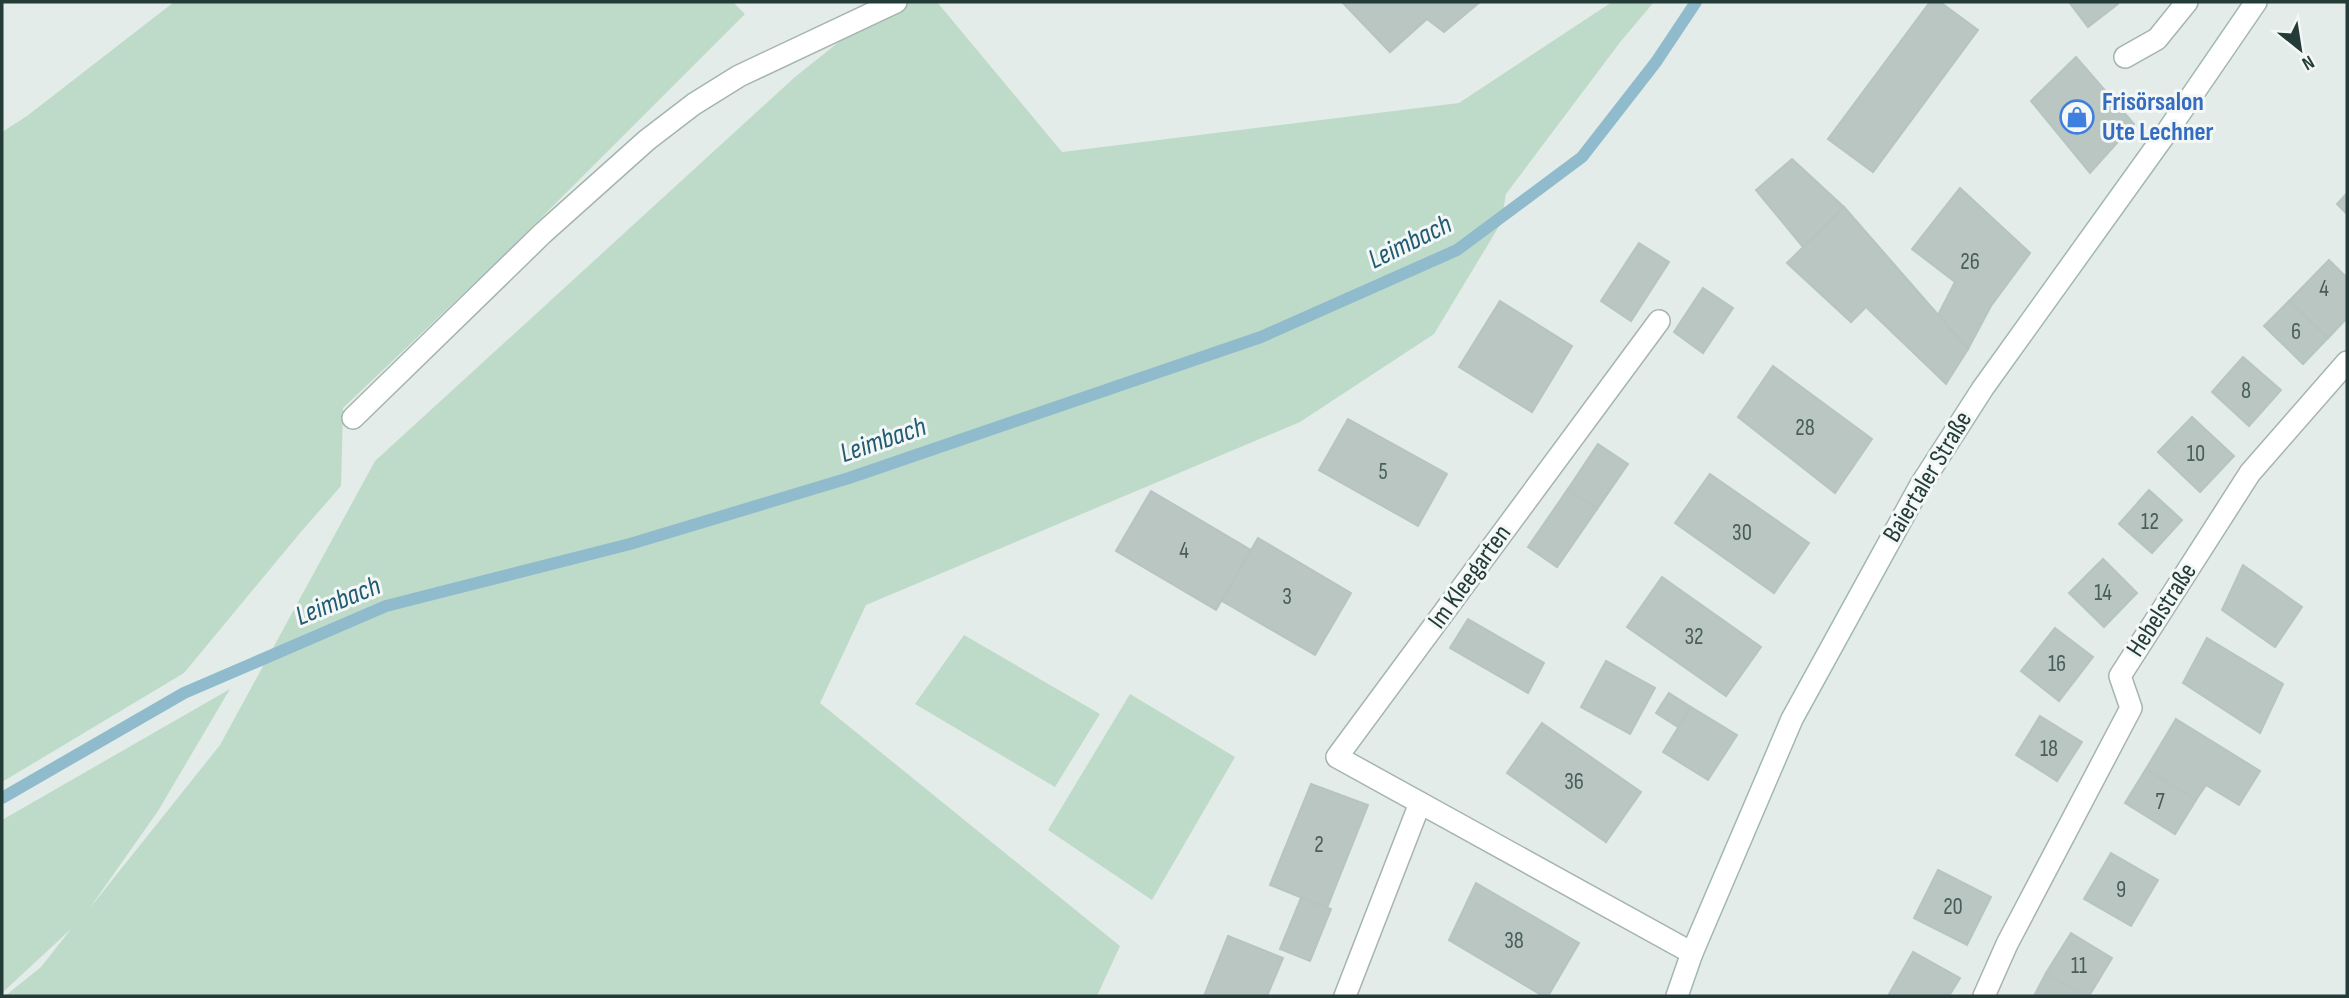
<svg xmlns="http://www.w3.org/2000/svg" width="2349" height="998" font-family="'Sofia Sans Condensed',sans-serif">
	<rect width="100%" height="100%" fill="#e3ece9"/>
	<g fill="#bedbc9">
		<path d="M174,2H733L745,14L506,253L343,408L341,486L300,533L184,673L2,782V132L27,116Z"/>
		<path d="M889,2H937L1062,152L1459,103L1612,2H1654L1621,41L1506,194L1501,223L1434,334L1300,422L866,605L820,703L1120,946L1097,996H5L41,967L71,929L2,993V820L230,689L158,811L89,909L220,745L375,461L795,77Z"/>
		<path d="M964,635L1100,714L1055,787L915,704Z"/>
		<path d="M1130,694L1235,757L1152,900L1048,830Z"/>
	</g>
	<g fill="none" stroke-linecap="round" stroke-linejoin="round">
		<path stroke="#90bbcc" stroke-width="12" d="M2,798L184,693L386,606L630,544L849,478L1261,337L1457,250L1582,157L1656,62L1696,2"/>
	</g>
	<g fill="#b9c6c2" stroke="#b6c5c1" stroke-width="2">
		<path d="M1342,2H1480L1444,32L1427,19L1390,52Z"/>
		<path d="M1930,2H1940L1978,30L1873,172L1828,139Z"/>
		<path d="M2069,2H2116L2118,4L2088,27Z"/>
		<path d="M2076,57L2134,124L2090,173L2031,101Z"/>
		<path d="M1792,159L1844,207L1803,247L1756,190Z"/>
		<path d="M1960,188L2030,253L1991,306L1968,349L1938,315L1955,282L1912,249Z"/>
		<path d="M2347,193V214L2337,204Z"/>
		<path d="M1844,207L1968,349L1946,384L1866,307L1851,322L1787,263Z"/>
		<path d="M1639,243L1669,262L1631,321L1601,301Z"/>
		<path d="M2329,260L2347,278V318L2328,338L2289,301Z"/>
		<path d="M1703,288L1733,308L1703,353L1674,332Z"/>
		<path d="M1500,301L1572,346L1532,412L1459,367Z"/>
		<path d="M2289,301L2328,338L2303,364L2264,326Z"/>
		<path d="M2243,357L2281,390L2249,426L2212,392Z"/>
		<path d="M1773,366L1872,439L1835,493L1738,417Z"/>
		<path d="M2192,417L2234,456L2200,492L2158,452Z"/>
		<path d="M1348,419L1447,474L1418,526L1319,470Z"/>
		<path d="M1598,444L1628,464L1597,509L1568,489Z"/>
		<path d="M1710,474L1809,543L1774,593L1675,523Z"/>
		<path d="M1568,489L1597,509L1557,567L1528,547Z"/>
		<path d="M2149,490L2182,520L2152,553L2119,524Z"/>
		<path d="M1151,491L1251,550L1216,610L1116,551Z"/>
		<path d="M1258,538L1351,593L1315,655L1222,601Z"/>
		<path d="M2103,559L2137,593L2104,627L2069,593Z"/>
		<path d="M2243,565L2302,607L2275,647L2222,610Z"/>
		<path d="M1662,577L1761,647L1726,696L1627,627Z"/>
		<path d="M1468,619L1544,663L1528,693L1450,648Z"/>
		<path d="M2055,628L2093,657L2059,701L2021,671Z"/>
		<path d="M2207,638L2283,684L2260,733L2183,683Z"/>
		<path d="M1606,661L1655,688L1630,734L1581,707Z"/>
		<path d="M1669,693L1691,707L1678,727L1656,713Z"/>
		<path d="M1691,707L1737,735L1708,780L1663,752Z"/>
		<path d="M2040,716L2082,742L2057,781L2016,755Z"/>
		<path d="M2176,719L2260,771L2239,805L2206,785L2196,800L2146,769Z"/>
		<path d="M1542,723L1641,792L1606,842L1507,773Z"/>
		<path d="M2146,769L2196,800L2175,834L2125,803Z"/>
		<path d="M1311,784L1368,805L1327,908L1270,885Z"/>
		<path d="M2111,853L2158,880L2131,926L2084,899Z"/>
		<path d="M1938,870L1991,897L1967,945L1914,918Z"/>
		<path d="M1476,883L1579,943L1548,996H1543L1449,940Z"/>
		<path d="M1301,898L1331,909L1310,961L1280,949Z"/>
		<path d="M2071,933L2112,958L2089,996H2084L2046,973Z"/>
		<path d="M1228,936L1283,958L1267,996H1204Z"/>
		<path d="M1913,952L1960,978L1949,996H1888Z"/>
		<path d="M2046,973L2084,996H2034Z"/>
	</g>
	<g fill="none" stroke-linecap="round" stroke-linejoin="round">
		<defs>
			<g id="service">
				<path d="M2125,57L2157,39L2187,2"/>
				<path d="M353,418L543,233L647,140L694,104L739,76L896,2"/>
			</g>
			<g id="minor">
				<path d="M1659,321L1337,757L1692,953"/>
				<path d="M1345,996L1420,803"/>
				<path d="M1984,996L2007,944L2131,708L2120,676L2250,473L2347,362"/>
			</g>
			<path id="secondary" d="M1677,996L1692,953L1792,719L1920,486L1983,388L2169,129L2256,2"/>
		</defs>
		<use href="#service" stroke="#a6b4b0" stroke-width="24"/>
		<use href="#minor" stroke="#a6b4b0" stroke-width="24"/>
		<use href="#secondary" stroke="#a2b7b2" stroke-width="24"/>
		<use href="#service" stroke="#fff" stroke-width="21"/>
		<use href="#minor" stroke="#fff" stroke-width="21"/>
		<use href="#secondary" stroke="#fff" stroke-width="21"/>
	</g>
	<defs>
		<symbol id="shop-ring" viewBox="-11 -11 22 22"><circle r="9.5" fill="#f3f8f7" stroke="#3f7fe0" stroke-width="1.5"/><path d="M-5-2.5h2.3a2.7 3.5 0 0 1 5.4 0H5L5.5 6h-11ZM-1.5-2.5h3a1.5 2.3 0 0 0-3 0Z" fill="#3f7fe0"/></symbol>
	</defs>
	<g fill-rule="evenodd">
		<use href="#shop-ring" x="2058" y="98" width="38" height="38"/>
	</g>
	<g text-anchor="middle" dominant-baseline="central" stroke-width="6" stroke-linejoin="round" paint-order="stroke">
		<g font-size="23" fill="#495e5a">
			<text x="1970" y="262">26</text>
			<text x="2324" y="289">4</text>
			<text x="2296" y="332">6</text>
			<text x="2246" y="391">8</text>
			<text x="1805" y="428">28</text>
			<text x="2196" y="454">10</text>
			<text x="1383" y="472">5</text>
			<text x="2150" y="522">12</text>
			<text x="1742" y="533">30</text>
			<text x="1184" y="551">4</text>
			<text x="2103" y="593">14</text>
			<text x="1287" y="597">3</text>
			<text x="1694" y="637">32</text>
			<text x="2057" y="664">16</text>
			<text x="2049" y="749">18</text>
			<text x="1574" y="782">36</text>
			<text x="2160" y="802">7</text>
			<text x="1319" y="845">2</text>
			<text x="2121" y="890">9</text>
			<text x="1953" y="907">20</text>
			<text x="1514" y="941">38</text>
			<text x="2079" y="966">11</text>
		</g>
		<g font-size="26" font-weight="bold" fill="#366cbe" stroke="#f3f8f7" text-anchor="start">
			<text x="2102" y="102">Frisörsalon<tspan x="2102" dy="30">Ute Lechner</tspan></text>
		</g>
		<g font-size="26" fill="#243c38" stroke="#f3f8f7">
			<text transform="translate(1928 477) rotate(-59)">Baiertaler Straße</text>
			<text transform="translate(1470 577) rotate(-54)">Im Kleegarten</text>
			<text transform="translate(2162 610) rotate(-57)">Hebelstraße</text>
		</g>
		<g font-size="28" font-style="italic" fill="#235b73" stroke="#f3f8f7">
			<text transform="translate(1410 242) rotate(-26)">Leimbach</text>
			<text transform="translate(883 440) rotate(-19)">Leimbach</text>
			<text transform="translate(338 601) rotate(-22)">Leimbach</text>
		</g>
	</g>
	<rect width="2349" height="998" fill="none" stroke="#243c38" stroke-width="7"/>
	<g transform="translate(2300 49) rotate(150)" stroke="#f3f8f7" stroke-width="5" paint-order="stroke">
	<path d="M0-5L12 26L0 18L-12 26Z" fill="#243c38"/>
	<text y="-10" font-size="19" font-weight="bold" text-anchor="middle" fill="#243c38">N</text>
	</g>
</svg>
